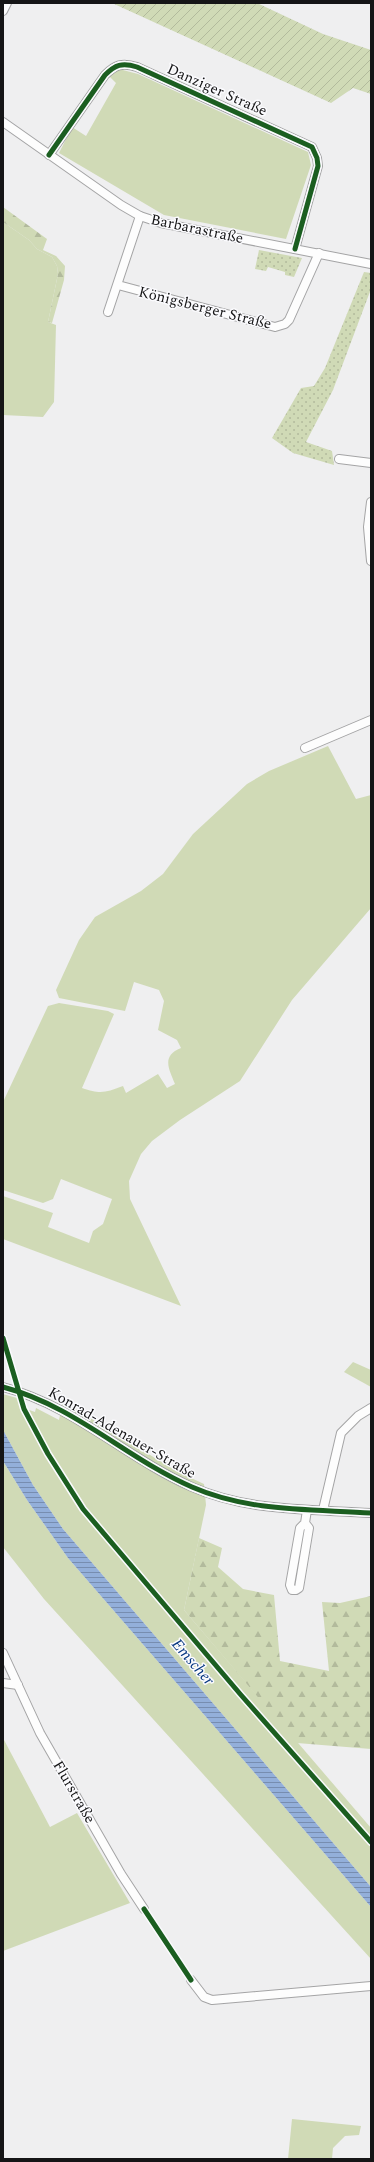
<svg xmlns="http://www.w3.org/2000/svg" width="374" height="2162" font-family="Spectral,serif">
	<defs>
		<pattern id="forest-firs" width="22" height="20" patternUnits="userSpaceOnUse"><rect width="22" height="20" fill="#d0dab6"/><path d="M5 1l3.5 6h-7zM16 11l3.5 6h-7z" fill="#b2ba9c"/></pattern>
		<pattern id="park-dots" width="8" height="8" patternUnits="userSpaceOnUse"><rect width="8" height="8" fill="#d0dab6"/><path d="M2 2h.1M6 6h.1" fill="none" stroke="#b2ba9c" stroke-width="1.8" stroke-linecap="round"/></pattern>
		<pattern id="garden-furrows" width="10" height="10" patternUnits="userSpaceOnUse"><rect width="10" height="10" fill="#d0dab6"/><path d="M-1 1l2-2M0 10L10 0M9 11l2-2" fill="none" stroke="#b2ba9c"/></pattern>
		<pattern id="water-rules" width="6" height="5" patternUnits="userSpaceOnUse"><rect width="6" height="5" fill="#93afda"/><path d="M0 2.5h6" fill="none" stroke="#778db0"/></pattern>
	</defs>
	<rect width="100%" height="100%" fill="#efeff0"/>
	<g fill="#d0dab6">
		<path d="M119,69L138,74L308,152L311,165L286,239L164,215L59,153L72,127L86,136L116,83L109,76Z"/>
		<path d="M3,222L29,240L37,249L52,257L57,266L58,274L48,322L56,325L54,402L43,417L3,415Z"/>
		<path d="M328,746L356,799L371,795V908L292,1000L240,1081L180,1120L152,1141L141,1154L129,1181L130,1199L181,1306L3,1239V1196L53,1213L48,1227L89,1243L93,1231L103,1224L112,1199L61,1179L53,1199L43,1203L3,1190V1102L48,1006L59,1003L108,1011L114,1014L82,1088C100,1094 105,1093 123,1086L126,1093L158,1074L167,1088L175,1084C169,1069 161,1056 181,1048L177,1040L158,1030L164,1001L159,990L134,982L125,1011L59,998L56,990L79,940L95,917L141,891L163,874L193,834L247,784L269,771Z"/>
		<path d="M353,1362L371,1370V1387L344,1372Z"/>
		<path d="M3,1394L17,1398L21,1407L35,1412L36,1408L59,1420L63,1401L176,1471L204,1484L206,1505L184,1610L371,1828V1887L63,1529L33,1485L3,1430Z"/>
		<path d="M3,1461L27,1500L68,1558L371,1907V1959L44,1599L3,1547Z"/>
		<path d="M3,1738L50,1827L77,1813L130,1903L3,1951Z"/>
		<path d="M292,2119L361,2126L359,2135L345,2136L333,2148L332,2159H288Z"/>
	</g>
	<g fill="url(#forest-firs)">
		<path d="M3,207L47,239L43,250L56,256L65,266L64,280L52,323L48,322L58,274L57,266L52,257L37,249L29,240L3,222Z"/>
		<path d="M199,1538L222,1548L218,1567L243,1589L274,1595L280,1661L329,1671L322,1602L340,1603L371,1596V1749L297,1743L184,1610Z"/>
	</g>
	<g fill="url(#park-dots)">
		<path d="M259,250L302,258L294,277L285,275V272L268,267L266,271L255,269Z"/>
		<path d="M364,272L371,273V289L333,390L306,442L332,451L334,465L293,453L272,438L301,388L314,386L325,368Z"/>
	</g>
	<path fill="url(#garden-furrows)" d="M112,3H257L323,34L371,50V94L353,88L331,103Z"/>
	<path fill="url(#water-rules)" d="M3,1430L33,1485L63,1529L371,1887V1907L68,1558L27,1500L3,1461Z"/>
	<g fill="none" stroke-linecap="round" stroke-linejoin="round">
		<defs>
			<g id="minor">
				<path d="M3,11L7,3"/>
				<path d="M3,122L121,205L140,216L161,223L371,264"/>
				<path d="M49,155L105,75C115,65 122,62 137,67L312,147L317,158L318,166L295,249"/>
				<path d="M118,285L275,327L285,324L289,320L319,253"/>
				<path d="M108,312L140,216"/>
				<path d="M339,459L371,463"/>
				<path d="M371,502L368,527L371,561"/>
				<path d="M305,748L371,720"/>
				<path d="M3,1387C75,1406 126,1458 192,1487C249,1512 310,1509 371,1513"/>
				<path d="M323,1510L341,1433L358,1416L371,1408"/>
				<path d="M305,1523L309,1528L299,1588L296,1590H292L290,1585L300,1528L305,1523L307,1510"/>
				<path d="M3,1653L40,1733L121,1874L144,1909"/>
				<path d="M3,1683L18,1685"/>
				<path d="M191,1980L204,1997L212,2000L371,1986"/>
			</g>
		</defs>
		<use href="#minor" stroke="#a4a4a5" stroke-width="10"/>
		<use href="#minor" stroke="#fdfdfd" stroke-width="8"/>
		<defs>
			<g id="cycleway">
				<path d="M49,155L105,75C115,65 122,62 137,67L312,147L317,158L318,166L295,249"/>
				<path d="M3,1338L24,1409L48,1454L83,1509L241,1695L371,1842"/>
				<path d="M3,1387C75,1406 126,1458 192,1487C249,1512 310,1509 371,1513"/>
				<path d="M144,1909L191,1980"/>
			</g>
		</defs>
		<use href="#cycleway" stroke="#fbfbfe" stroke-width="8"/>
		<use href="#cycleway" stroke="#1b5e20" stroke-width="5"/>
	</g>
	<g text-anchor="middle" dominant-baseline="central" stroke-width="3" stroke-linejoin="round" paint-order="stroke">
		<g font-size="15" fill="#151516" stroke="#fbfbfe">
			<text transform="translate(217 90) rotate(24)">Danziger Straße</text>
			<text transform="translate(197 229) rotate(12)">Barbarastraße</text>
			<text transform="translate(205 308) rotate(14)">Königsberger Straße</text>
			<text transform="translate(122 1433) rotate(30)">Konrad-Adenauer-Straße</text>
			<text transform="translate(74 1792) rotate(60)">Flurstraße</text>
		</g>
		<g font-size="16" font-style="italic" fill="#073880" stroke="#fbfbfe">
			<text transform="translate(193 1662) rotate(49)">Emscher</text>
		</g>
	</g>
	<rect width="374" height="2162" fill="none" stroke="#151516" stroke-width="8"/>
</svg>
